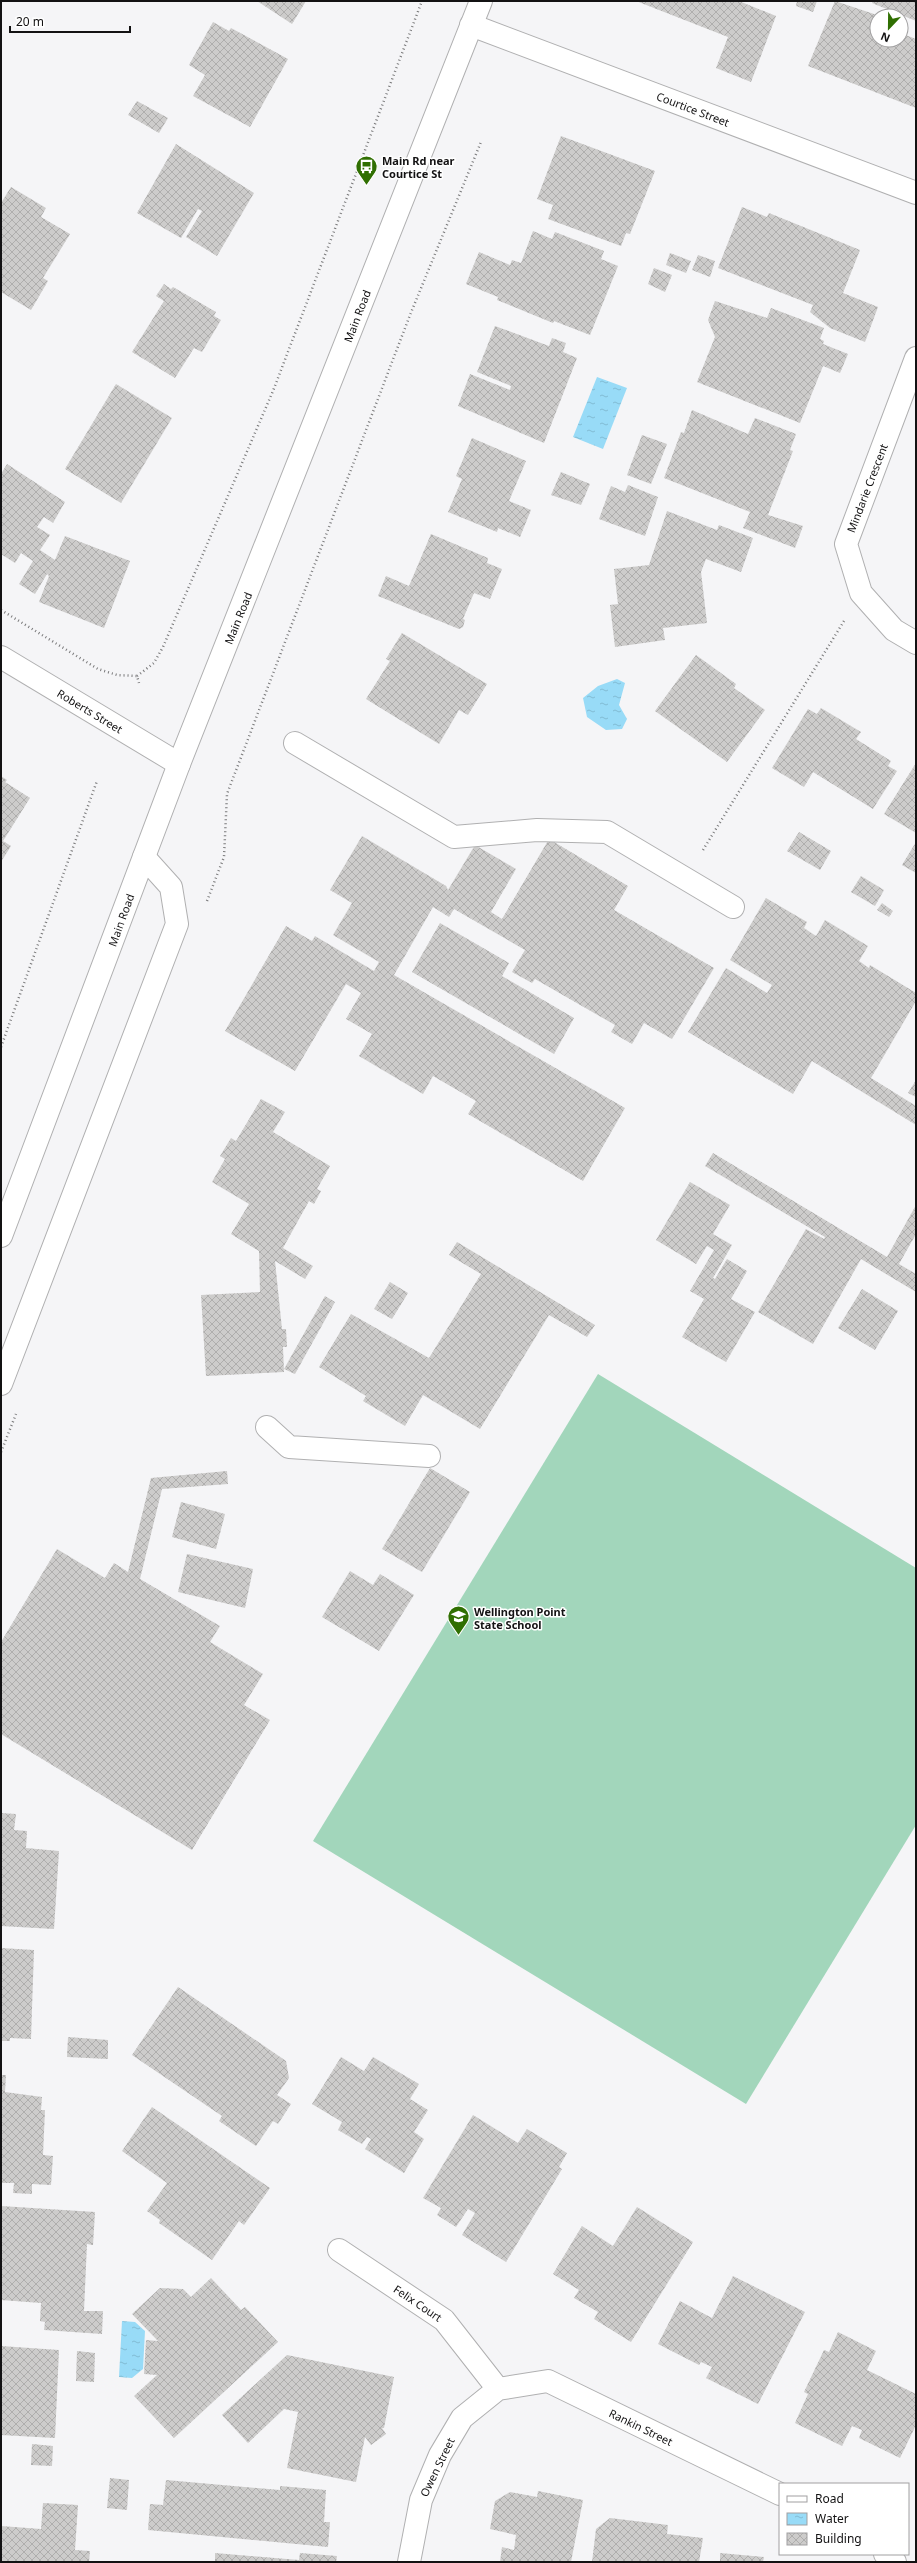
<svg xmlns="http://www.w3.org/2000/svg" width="917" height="2563" font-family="'Noto Sans',sans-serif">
	<defs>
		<pattern id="water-ripples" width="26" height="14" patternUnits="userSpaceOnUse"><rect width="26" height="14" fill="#98dbf7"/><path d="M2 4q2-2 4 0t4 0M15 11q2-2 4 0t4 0" fill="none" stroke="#82bbd3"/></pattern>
		<pattern id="building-cross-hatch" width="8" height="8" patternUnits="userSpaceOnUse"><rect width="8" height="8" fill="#cdcccb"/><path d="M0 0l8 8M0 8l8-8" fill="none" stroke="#afaead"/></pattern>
	</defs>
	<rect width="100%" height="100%" fill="#f5f5f7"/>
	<path fill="#a2d6bb" d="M598,1374L916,1568V1825L746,2104L313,1841Z"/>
	<g fill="url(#water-ripples)">
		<path d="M597,377L627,388L603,449L573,437Z"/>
		<path d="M617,679L625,683L619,705L627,719L622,729L606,730L587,717L583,698L598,686Z"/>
		<path d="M122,2321L135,2322L145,2331L143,2369L132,2378L119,2377Z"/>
	</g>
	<g fill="url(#building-cross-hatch)">
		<path d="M257,1H306L292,24Z"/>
		<path d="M636,1H739L776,16L751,82L716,68L728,37Z"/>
		<path d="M797,1H817L813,12L796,6Z"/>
		<path d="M835,1L877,15V40H901V25L906,27L903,34L916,39V108L808,66Z"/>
		<path d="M873,1H916V21L872,3Z"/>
		<path d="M213,22L229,31L231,28L288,59L250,127L193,96L205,75L189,65Z"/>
		<path d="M137,101L168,118L159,133L128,115Z"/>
		<path d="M561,136L655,171L630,234L626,233L621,246L548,219L553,205L537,199Z"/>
		<path d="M176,144L254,193L217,256L186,237L202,211L198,209L181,238L137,213Z"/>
		<path d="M11,187L46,208L41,217L70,234L43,278L48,281L31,310L1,292V203Z"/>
		<path d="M742,207L767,217L769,213L860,250L843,293L878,307L865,342L830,328L810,312L813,305L718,268Z"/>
		<path d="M533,231L552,239L555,232L604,251L601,259L618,266L590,335L554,321L553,323L497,300L498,297L466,284L479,252L510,265L512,260L521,263Z"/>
		<path d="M670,253L691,261L686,273L666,265Z"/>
		<path d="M698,255L715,261L710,277L692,270Z"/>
		<path d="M654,268L672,275L665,292L648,284Z"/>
		<path d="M164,284L171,289L173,287L216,312L214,316L221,320L202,352L194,348L175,378L132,352L164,301L156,296Z"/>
		<path d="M715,301L767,318L771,308L824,328L820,339L824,341L823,344L848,354L840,373L823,366L800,423L697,382L715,337L708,320Z"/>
		<path d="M495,326L549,346L552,338L566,343L563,352L577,358L544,443L458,406L470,374L510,390L511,386L477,372Z"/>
		<path d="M116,384L172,418L121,503L65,469Z"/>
		<path d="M692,410L748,434L755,418L796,434L790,450L793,451L768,515L803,526L795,548L743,528L750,512L664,478L681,432L684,433Z"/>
		<path d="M642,435L667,444L651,484L627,475Z"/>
		<path d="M472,438L526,461L509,501L531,510L520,537L498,528L497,532L448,512L462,479L456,476Z"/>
		<path d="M7,464L65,502L53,523L44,517L37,527L50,535L40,550L55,560L65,536L130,561L104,628L39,602L49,576L47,574L35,594L19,584L33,561L21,553L15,563L1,554V474Z"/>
		<path d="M561,472L590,484L581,505L551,495Z"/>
		<path d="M628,485L658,497L645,536L599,519L611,486L625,492Z"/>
		<path d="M667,511L717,530L719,525L753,538L741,572L706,559L701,572L707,623L663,628L665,640L615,647L610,605L618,604L614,569L649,565Z"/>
		<path d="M431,534L488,558L487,563L502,569L490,599L474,593L463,619L465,620L463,627L459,629L378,596L386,576L409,586Z"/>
		<path d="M402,633L487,684L468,715L459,710L439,744L366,699L390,661L386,659Z"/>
		<path d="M696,655L736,684L734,688L765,710L727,762L655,711Z"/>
		<path d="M821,708L861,732L856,739L891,761L888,766L897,771L873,809L813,772L804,787L772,768L808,709L817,714Z"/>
		<path d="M916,763V833L884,814Z"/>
		<path d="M1,776L7,780L5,782L30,798L3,841L11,846L1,862Z"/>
		<path d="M799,832L831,851L820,870L787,851Z"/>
		<path d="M362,836L446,886L448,890L475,845L516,869L491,912L502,919L549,839L628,886L614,910L714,968L672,1039L644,1023L632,1044L611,1032L615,1025L535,979L532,983L512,972L525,950L454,909L449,917L433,907L394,975L625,1108L583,1181L468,1114L476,1101L433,1076L423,1094L359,1056L372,1034L346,1019L361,993L346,984L295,1071L225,1031L286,926L312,941L315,936L374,971L379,962L333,935L352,903L330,890Z"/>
		<path d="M916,842V873L902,865Z"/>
		<path d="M861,876L884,890L875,906L851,892Z"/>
		<path d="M766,898L807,922L804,928L816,936L825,920L868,946L859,961L869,968L870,965L916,993V1001L871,1078L916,1106V1125L812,1061L793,1094L688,1032L726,968L767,993L772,985L730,960Z"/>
		<path d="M882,903L893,911L889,917L877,910Z"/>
		<path d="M440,923L509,963L502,976L574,1018L554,1054L412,972Z"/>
		<path d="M916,1080V1097L908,1093Z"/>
		<path d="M261,1099L285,1112L273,1132L330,1166L317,1189L321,1191L314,1204L309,1201L283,1248L313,1266L305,1279L275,1261L282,1329H286L287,1347H283L284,1372L206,1376L201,1295L260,1292L259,1251L231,1234L249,1204L212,1182L225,1159L220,1156L231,1138L236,1141Z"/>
		<path d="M713,1153L887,1257L916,1205V1234L899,1264L916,1274V1292L861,1259L813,1344L758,1312L806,1229L824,1239L825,1237L705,1166Z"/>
		<path d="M690,1182L730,1205L713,1234L732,1245L713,1278L715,1279L727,1259L747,1271L731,1299L755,1312L726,1362L682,1337L704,1299L690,1291L714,1250L707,1246L696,1264L656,1240Z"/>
		<path d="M457,1242L595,1325L587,1337L549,1315L480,1429L423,1395L405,1426L363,1401L366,1396L319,1367L351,1314L429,1358L481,1274L449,1255Z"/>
		<path d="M390,1282L408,1293L392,1319L374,1309Z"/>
		<path d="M862,1289L898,1311L875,1350L838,1328Z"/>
		<path d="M325,1296L335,1302L295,1374L284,1369Z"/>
		<path d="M430,1468L470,1492L422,1572L382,1549Z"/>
		<path d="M227,1471L228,1484L162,1489L140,1579L220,1626L210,1642L263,1674L244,1705L270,1720L192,1850L1,1734V1642L57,1549L105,1578L114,1563L128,1572L151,1478Z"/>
		<path d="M181,1502L225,1514L216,1549L172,1537Z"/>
		<path d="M187,1554L253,1569L245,1608L178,1592Z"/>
		<path d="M350,1571L373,1585L380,1574L414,1595L379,1651L322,1617Z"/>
		<path d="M1,1813L16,1814L14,1830L27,1831L26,1848L59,1851L54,1929L1,1926Z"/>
		<path d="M1,1948L34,1950L31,2039L10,2038V2041H1Z"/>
		<path d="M178,1987L286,2061L289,2078L277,2095L291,2104L278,2124L273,2121L256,2146L219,2121L222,2116L132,2055Z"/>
		<path d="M68,2037L108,2040V2059L67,2057Z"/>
		<path d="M341,2057L364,2071L373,2057L419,2084L410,2099L428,2110L414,2132L424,2139L404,2173L365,2149L371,2139L367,2137L362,2144L338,2130L342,2122L312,2104Z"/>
		<path d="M1,2075H6L5,2092L42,2097L41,2110H45L43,2155L53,2156L51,2185L32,2184V2194L13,2193L14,2183H1Z"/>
		<path d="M152,2107L270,2188L244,2225L239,2221L212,2260L159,2223L160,2220L147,2211L167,2183L122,2151Z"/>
		<path d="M473,2115L518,2143L527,2129L567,2153L559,2167L562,2169L506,2262L462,2235L475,2213L468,2209L456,2227L437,2215L441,2208L423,2198Z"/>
		<path d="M1,2206L95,2212L93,2245L87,2244L84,2311H103L102,2334L44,2330L45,2322L40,2321L41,2303L1,2300Z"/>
		<path d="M637,2207L693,2242L631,2342L594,2319L598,2312L574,2298L579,2290L553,2274L582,2226L613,2246Z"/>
		<path d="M733,2276L805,2312L758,2404L706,2378L712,2367L701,2362L699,2365L658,2344L680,2301L712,2318Z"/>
		<path d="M211,2278L241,2310L245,2307L278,2342L174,2438L134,2396L157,2375L144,2374L146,2340L158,2341L132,2314L160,2288L183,2289L191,2297Z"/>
		<path d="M838,2332L876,2351L867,2370L916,2394V2425L900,2458L859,2438L862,2430L852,2426L842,2446L795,2423L808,2394L804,2392L824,2350L829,2352Z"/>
		<path d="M1,2346L59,2350L55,2438L1,2435Z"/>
		<path d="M77,2351L95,2353L94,2382L76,2381Z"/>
		<path d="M287,2355L394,2377L384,2428H382L386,2434L371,2445L365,2437L356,2482L287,2468L298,2412L284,2409L248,2443L222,2415Z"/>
		<path d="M32,2444L53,2446L52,2466L31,2465Z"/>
		<path d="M110,2478L129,2480L127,2510L107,2508Z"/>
		<path d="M166,2480L280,2490V2486L326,2490L324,2522H330L328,2547L148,2530L150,2504L163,2505Z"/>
		<path d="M538,2491L583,2500L571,2562H500L502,2547L514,2550L516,2535L490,2529L495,2501L510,2492L537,2497Z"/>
		<path d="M43,2503L78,2505L75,2550L90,2551L89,2562H1V2526L41,2529Z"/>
		<path d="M610,2518L668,2525L667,2534L703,2538L699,2562H592L596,2529Z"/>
		<path d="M215,2553L299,2560L300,2553L337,2556L336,2562H215Z"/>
		<path d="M720,2553L764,2557L763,2562H720Z"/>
	</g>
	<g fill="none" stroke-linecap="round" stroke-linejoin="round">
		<defs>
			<g id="lane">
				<path d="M295,743L454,837L537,830L607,832L733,907"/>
				<path d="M1,1384L177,924L171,887L144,857"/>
				<path d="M267,1427L289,1447L429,1456"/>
			</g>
			<g id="street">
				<path d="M471,25L916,193"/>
				<path d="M916,358L846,544L861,593L894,630L916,643"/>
				<path d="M1,657L179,764"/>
				<path d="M339,2250L444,2320L498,2389"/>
				<path d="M885,2554L895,2562"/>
				<path d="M409,2562L421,2500L440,2455L462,2418L498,2389L548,2381L780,2494"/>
			</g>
			<path id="secondary" d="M1,1236L179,764L481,1"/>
		</defs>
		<use href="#lane" stroke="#b0b0b1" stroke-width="24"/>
		<use href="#street" stroke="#b0b0b1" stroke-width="24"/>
		<use href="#secondary" stroke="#b0b0b1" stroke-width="24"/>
		<g stroke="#7a7a7b" stroke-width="2.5" stroke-dasharray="1 3" stroke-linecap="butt">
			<path d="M1,610L98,669L117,675L137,676L139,683"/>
			<path d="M137,676L154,663L163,647L273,391L422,1"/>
			<path d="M703,850L844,621"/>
			<path d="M207,901L224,857L227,794L410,315L481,142"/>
			<path d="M1,1047L97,781"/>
			<path d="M1,1452L16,1414"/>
		</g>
		<use href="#lane" stroke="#fff" stroke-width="22"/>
		<use href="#street" stroke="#fff" stroke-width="22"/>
		<use href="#secondary" stroke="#fff" stroke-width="22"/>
	</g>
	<defs>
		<symbol id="bus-pin" viewBox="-11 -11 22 30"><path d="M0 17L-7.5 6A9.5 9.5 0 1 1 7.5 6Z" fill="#306f02" stroke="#fff"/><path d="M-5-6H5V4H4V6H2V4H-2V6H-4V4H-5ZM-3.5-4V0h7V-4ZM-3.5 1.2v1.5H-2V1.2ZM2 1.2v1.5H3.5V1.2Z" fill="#fff"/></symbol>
		<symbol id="school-pin" viewBox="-11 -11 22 30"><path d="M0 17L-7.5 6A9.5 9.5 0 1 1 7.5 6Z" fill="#306f02" stroke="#fff"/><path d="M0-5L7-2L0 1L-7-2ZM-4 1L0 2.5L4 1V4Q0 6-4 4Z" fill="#fff"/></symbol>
	</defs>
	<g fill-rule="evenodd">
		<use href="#bus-pin" x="354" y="154" width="25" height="34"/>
		<use href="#school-pin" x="446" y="1604" width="25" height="34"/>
	</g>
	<g text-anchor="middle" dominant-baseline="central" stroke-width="3" stroke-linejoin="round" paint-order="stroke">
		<g font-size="11" fill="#131213" stroke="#fff">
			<text transform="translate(693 109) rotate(21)">Courtice Street</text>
			<text transform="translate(357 316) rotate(-69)">Main Road</text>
			<text transform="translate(867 488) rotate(-69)">Mindarie Crescent</text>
			<text transform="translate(238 618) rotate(-68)">Main Road</text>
			<text transform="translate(90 711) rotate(31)">Roberts Street</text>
			<text transform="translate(121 920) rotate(-70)">Main Road</text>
			<text transform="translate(418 2303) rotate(34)">Felix Court</text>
			<text transform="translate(641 2427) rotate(26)">Rankin Street</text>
			<text transform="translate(437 2467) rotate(-64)">Owen Street</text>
		</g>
		<g font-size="11" font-weight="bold" fill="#131213" stroke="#fff" text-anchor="start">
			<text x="382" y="160">Main Rd near<tspan x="382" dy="13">Courtice St</tspan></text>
			<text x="474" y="1611">Wellington Point<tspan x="474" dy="13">State School</tspan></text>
		</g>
	</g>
	<rect width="917" height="2563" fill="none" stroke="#131213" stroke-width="4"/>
	<rect x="779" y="2483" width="130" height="72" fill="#ffffff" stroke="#a1a0a1"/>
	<rect x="787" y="2496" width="20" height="6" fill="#ffffff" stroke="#a1a0a1"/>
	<text x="815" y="2503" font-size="12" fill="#131213">Road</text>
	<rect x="787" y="2513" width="20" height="12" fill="url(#water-ripples)" stroke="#a1a0a1"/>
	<text x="815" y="2523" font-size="12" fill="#131213">Water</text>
	<rect x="787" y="2533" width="20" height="12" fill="url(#building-cross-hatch)" stroke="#a1a0a1"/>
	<text x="815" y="2543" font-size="12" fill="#131213">Building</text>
	<g transform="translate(889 28) rotate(202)"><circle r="19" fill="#ffffff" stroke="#a1a0a1"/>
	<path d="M0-3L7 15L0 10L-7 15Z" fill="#306f02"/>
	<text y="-6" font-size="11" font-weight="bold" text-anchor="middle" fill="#131213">N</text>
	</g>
	<path d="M10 26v6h120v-6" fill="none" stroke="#131213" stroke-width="2"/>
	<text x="16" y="26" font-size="12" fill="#131213" stroke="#ffffff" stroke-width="3" paint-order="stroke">20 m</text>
</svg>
